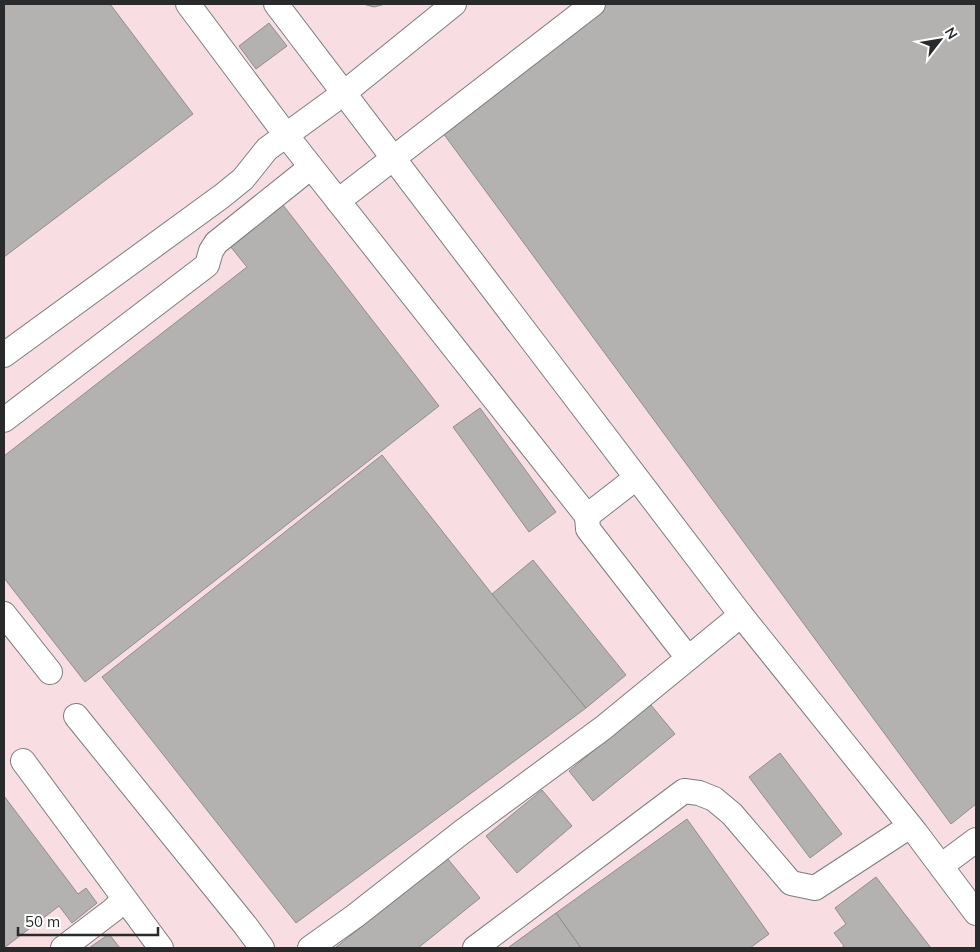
<svg xmlns="http://www.w3.org/2000/svg" width="980" height="952" font-family="Mulish,sans-serif">
	<rect width="100%" height="100%" fill="#edeff0"/>
	<rect fill="#f8dde2" x="4" y="4" width="972" height="944"/>
	<g fill="#b4b2b1" stroke="#908e8d">
		<path d="M4,4H110L193,114L4,257Z"/>
		<path d="M363,4H385L374,7Z"/>
		<path d="M607,4H976V804L951,824L440,129Z"/>
		<path d="M269,23L287,46L256,69L239,46Z"/>
		<path d="M283,205L439,406L85,682L4,578V456L247,267L230,246Z"/>
		<path d="M480,408L556,512L529,532L453,427Z"/>
		<path d="M382,455L492,594L586,708L296,923L102,677Z"/>
		<path d="M533,560L626,675L586,708L492,594Z"/>
		<path d="M650,704L675,734L593,801L569,771Z"/>
		<path d="M780,753L842,834L810,858L749,777Z"/>
		<path d="M542,790L572,826L517,873L486,836Z"/>
		<path d="M4,796L78,894L86,888L97,903L72,923L59,906L4,948Z"/>
		<path d="M687,819L769,934L750,948H581L556,913Z"/>
		<path d="M447,858L480,898L418,948H335Z"/>
		<path d="M876,877L931,948H841L844,946L834,933L846,924L835,908Z"/>
		<path d="M556,913L581,948H510L509,947Z"/>
		<path d="M109,934L120,948H89Z"/>
	</g>
	<g fill="none" stroke-linecap="round" stroke-linejoin="round">
		<defs>
			<g id="minor">
				<path d="M188,4L286,135L587,516"/>
				<path d="M276,4L741,615L916,833L976,913"/>
				<path d="M338,201L593,4"/>
				<path d="M4,355L222,196L243,179L267,149L344,93L454,4"/>
				<path d="M4,420L207,265L211,251L216,243L311,167"/>
				<path d="M636,478L587,516L588,529L688,658"/>
				<path d="M4,614L50,672"/>
				<path d="M76,716L245,925L262,948"/>
				<path d="M23,761L161,948"/>
				<path d="M941,866L976,840"/>
				<path d="M63,948L113,910L124,899"/>
				<path d="M310,948L355,916L462,832L603,728L741,615"/>
				<path d="M475,948L684,791L699,793L714,799L732,814L791,883L815,888L910,826"/>
			</g>
		</defs>
		<use href="#minor" stroke="#7b7d7e" stroke-width="26"/>
		<use href="#minor" stroke="#fff" stroke-width="24"/>
	</g>
	<rect width="980" height="952" fill="none" stroke="#292a2b" stroke-width="10"/>
	<g transform="translate(940 40) rotate(59)" stroke="#ffffff" stroke-width="4" paint-order="stroke">
	<path d="M0-4L9 19L0 12L-9 19Z" fill="#292a2b"/>
	<text y="-8" font-size="14" font-weight="bold" text-anchor="middle" fill="#292a2b">N</text>
	</g>
	<path d="M18 927v8h140v-8" fill="none" stroke="#292a2b" stroke-width="2.5"/>
	<text x="25" y="927" font-size="15" fill="#292a2b" stroke="#ffffff" stroke-width="4" paint-order="stroke">50 m</text>
</svg>
